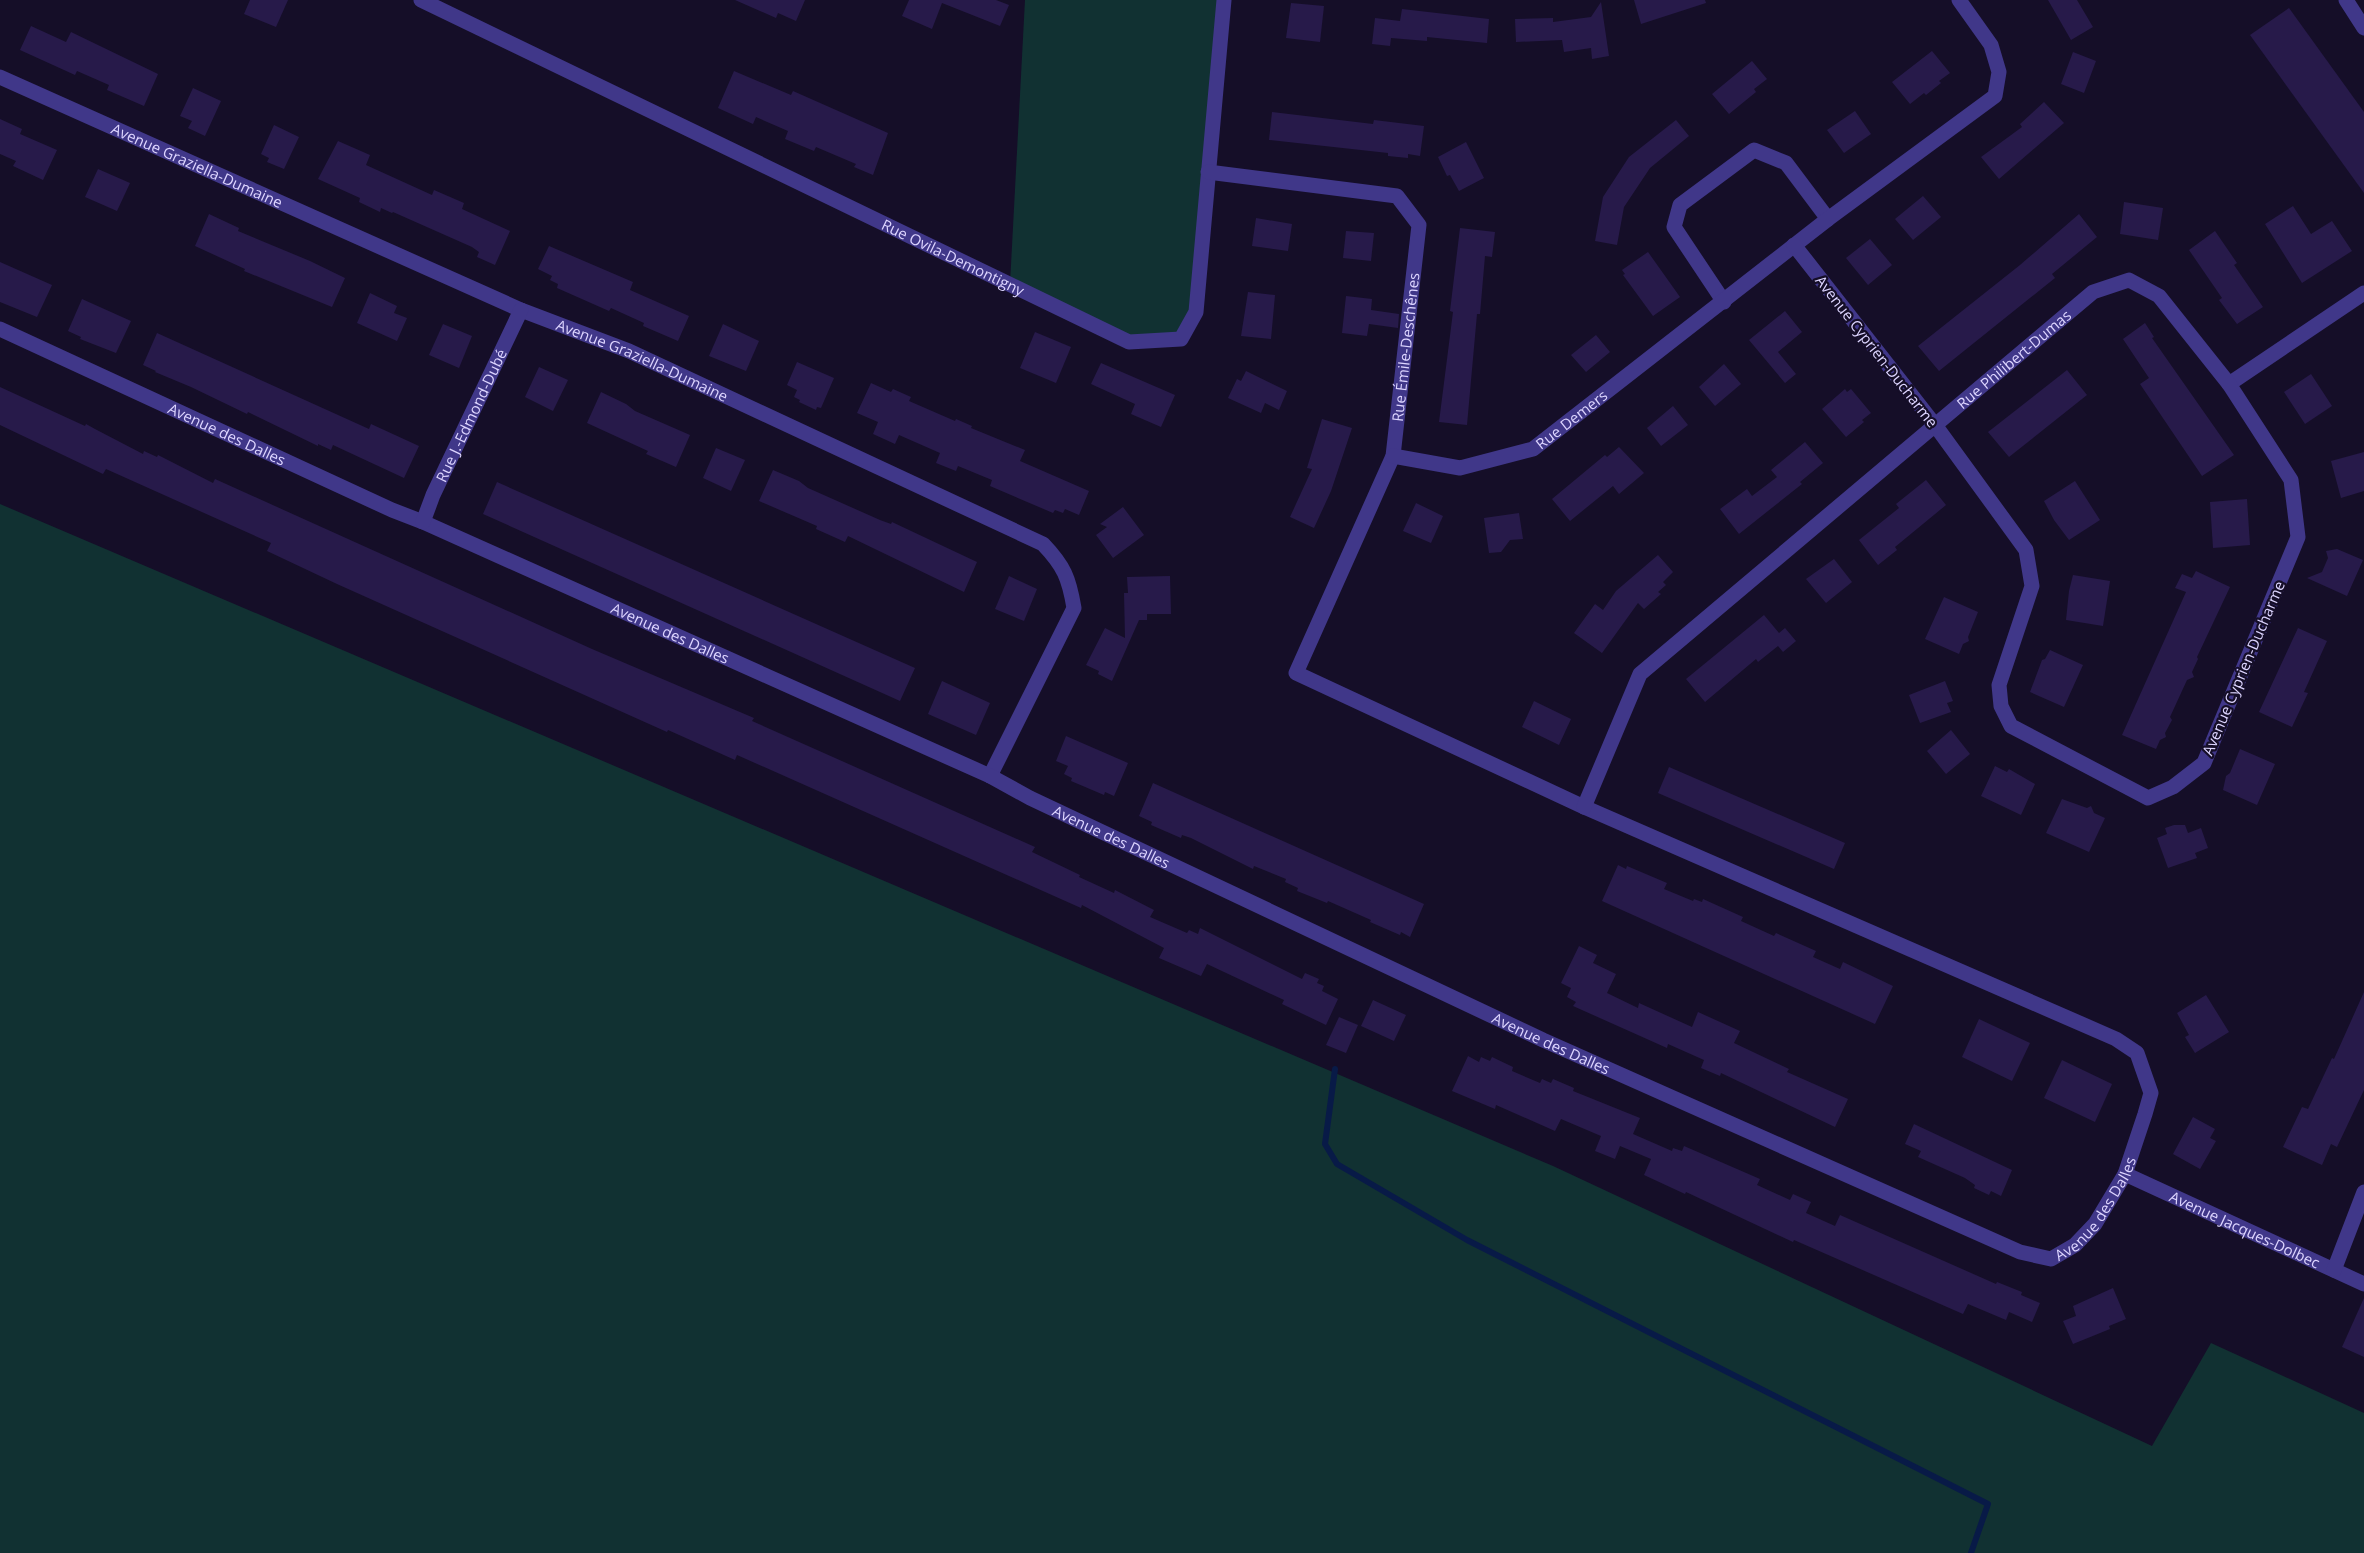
<svg xmlns="http://www.w3.org/2000/svg" width="2364" height="1553" font-family="'Open Sans',sans-serif">
	<rect width="100%" height="100%" fill="#150e28"/>
	<g fill="#113132">
		<path d="M1025,0H1224L1196,312L1181,339L1129,342L1010,284Z"/>
		<path d="M0,504L1553,1166L2152,1446L2211,1343L2364,1413V1553H0Z"/>
	</g>
	<g fill="none" stroke-linecap="round" stroke-linejoin="round">
		<path stroke="#081a47" stroke-width="6" d="M1335,1069L1325,1144L1337,1164L1467,1240L1988,1504L1971,1553"/>
	</g>
	<g fill="#271a4a">
		<path d="M250,0H288L276,27L244,14Z"/>
		<path d="M735,0H805L796,21L778,13L776,18Z"/>
		<path d="M909,0H996L1009,5L1000,26L942,3L932,29L902,16Z"/>
		<path d="M1634,0H1705L1706,3L1641,24Z"/>
		<path d="M2048,0H2077L2093,27L2071,40Z"/>
		<path d="M1601,2L1609,56L1592,59L1591,48L1564,52L1562,40L1516,42L1515,19L1553,18V22L1591,17Z"/>
		<path d="M1291,3L1324,6L1320,42L1286,38Z"/>
		<path d="M2289,8L2364,112V193L2250,35Z"/>
		<path d="M1402,9L1489,19L1487,43L1427,37V41L1391,38L1390,46L1372,44L1375,18L1400,21Z"/>
		<path d="M31,26L66,42L71,32L158,74L144,106L107,90L109,85L77,71L75,75L20,50Z"/>
		<path d="M1932,51L1950,73L1939,81L1941,83L1926,95L1924,93L1910,104L1892,82Z"/>
		<path d="M2073,52L2096,61L2084,93L2061,84Z"/>
		<path d="M1752,61L1767,79L1754,89L1756,92L1729,114L1712,94Z"/>
		<path d="M734,71L791,95L793,91L888,133L873,175L854,167L856,164L816,147L814,151L785,139L788,131L756,117L753,124L718,108Z"/>
		<path d="M193,88L221,101L205,136L188,128L192,121L180,116Z"/>
		<path d="M2044,102L2064,123L1999,179L1981,157L2022,127L2020,124Z"/>
		<path d="M1855,111L1871,134L1844,153L1827,130Z"/>
		<path d="M1272,112L1373,124L1374,120L1424,126L1420,156L1408,154V158L1388,156V153L1269,140Z"/>
		<path d="M0,119L22,129L20,134L57,150L43,180L13,166L16,161L0,154Z"/>
		<path d="M1676,120L1689,136L1650,168L1624,207L1617,245L1595,241L1603,197L1629,157Z"/>
		<path d="M274,125L299,137L284,169L267,162L269,158L261,154Z"/>
		<path d="M338,141L370,155L366,165L432,195L434,190L464,203L462,209L510,231L495,265L477,257L479,252L472,247L393,212L392,213L381,208L380,212L359,202L360,198L318,179Z"/>
		<path d="M1466,142L1484,178L1459,191L1450,175L1447,176L1438,157Z"/>
		<path d="M98,169L130,183L117,211L85,197Z"/>
		<path d="M1923,196L1941,217L1913,240L1895,219Z"/>
		<path d="M2124,202L2163,208L2158,240L2120,234Z"/>
		<path d="M2293,206L2311,234L2332,221L2352,251L2302,283L2265,224Z"/>
		<path d="M209,214L239,228L238,231L310,261L345,278L332,307L244,271L245,269L195,246Z"/>
		<path d="M2079,214L2097,237L2052,274L2055,278L1939,371L1918,346L2020,265Z"/>
		<path d="M1256,218L1292,224L1288,251L1252,246Z"/>
		<path d="M1460,228L1495,232L1492,257L1485,256L1480,314H1477L1467,425L1439,422L1453,312L1450,311Z"/>
		<path d="M1346,231L1374,233L1371,261L1343,258Z"/>
		<path d="M2215,231L2237,263L2234,265L2263,307L2237,324L2219,300L2222,298L2189,250Z"/>
		<path d="M1870,239L1892,265L1868,285L1846,258Z"/>
		<path d="M549,246L633,282L630,290L689,316L678,341L643,326L644,323L611,308L609,311L557,288L558,284L550,280L552,276L538,269Z"/>
		<path d="M1648,252L1680,297L1653,316L1623,275L1625,274L1622,270Z"/>
		<path d="M0,262L52,285L37,317L0,302Z"/>
		<path d="M1248,292L1275,295L1271,339L1241,336Z"/>
		<path d="M370,293L397,306L394,313L407,318L397,341L357,323Z"/>
		<path d="M1346,296L1372,299L1371,310L1399,314L1398,328L1369,324L1367,336L1342,333Z"/>
		<path d="M82,299L131,321L116,353L80,339L81,337L68,331Z"/>
		<path d="M1785,311L1802,332L1778,352L1796,374L1785,383L1749,340Z"/>
		<path d="M2145,323L2154,337L2152,338L2234,455L2202,476L2140,384L2149,378L2123,339Z"/>
		<path d="M443,324L472,336L459,368L429,355Z"/>
		<path d="M723,324L759,341L746,371L709,356Z"/>
		<path d="M1035,332L1071,347L1056,383L1020,368Z"/>
		<path d="M157,333L369,429L371,424L419,446L404,478L333,445L331,450L318,444V446L248,412L247,414L191,387L155,372L156,371L143,365Z"/>
		<path d="M1596,335L1610,352L1586,372L1571,355Z"/>
		<path d="M797,362L834,378L821,408L817,407L816,410L799,402L800,400L794,397L797,390L787,385Z"/>
		<path d="M1101,363L1175,395L1161,427L1131,414L1135,404L1091,384Z"/>
		<path d="M1724,364L1741,384L1715,406L1699,387Z"/>
		<path d="M539,367L568,380L553,411L525,397Z"/>
		<path d="M2067,370L2087,395L2009,457L1988,432Z"/>
		<path d="M1246,371L1287,391L1279,410L1265,403L1261,413L1228,398L1237,379L1241,381Z"/>
		<path d="M2311,374L2332,406L2305,424L2284,392Z"/>
		<path d="M871,383L891,392L893,389L911,397L909,401L955,421L956,419L972,426L971,428L1025,450L1020,461L1089,491L1079,515L1065,509L1063,513L1055,510L1053,513L990,486L992,480L958,466L956,471L936,463L940,453L899,435L895,444L873,434L878,422L857,413Z"/>
		<path d="M0,387L85,426L86,424L95,429L143,454L144,451L157,457L158,455L213,483L215,479L592,649L754,718L752,721L1035,847L1032,852L1080,875L1079,877L1114,893L1115,890L1154,910L1150,917L1187,933L1189,930L1198,934L1200,928L1302,979L1305,973L1319,979L1317,983L1324,986L1322,991L1338,999L1326,1025L1282,1004L1284,1000L1207,964L1201,976L1159,958L1164,948L1082,905L1081,908L737,755L735,760L668,730L667,732L337,584L267,551L271,543L106,469L103,474L0,425Z"/>
		<path d="M1845,389L1847,392L1851,389L1871,413L1862,420L1864,422L1846,437L1822,409Z"/>
		<path d="M601,392L626,404L635,411L690,435L676,467L646,454L648,451L587,423Z"/>
		<path d="M1673,406L1688,425L1661,446L1647,428Z"/>
		<path d="M1322,419L1352,428L1331,491L1314,528L1290,517L1312,469L1307,468Z"/>
		<path d="M1805,442L1823,463L1800,482L1802,484L1739,534L1720,509L1747,489L1752,496L1777,477L1771,470Z"/>
		<path d="M1619,447L1644,473L1619,494L1613,486L1570,521L1552,499L1605,455L1607,457Z"/>
		<path d="M716,448L745,460L731,491L703,478Z"/>
		<path d="M2364,452V491L2341,498L2331,461Z"/>
		<path d="M773,470L799,481L808,488L880,520L891,524L892,522L977,562L964,592L848,536L845,542L816,529L817,526L759,501Z"/>
		<path d="M1926,480L1946,505L1895,547L1897,550L1878,565L1859,540L1899,508L1896,504Z"/>
		<path d="M2075,481L2100,520L2069,540L2054,520L2044,501Z"/>
		<path d="M497,482L915,668L900,701L483,514Z"/>
		<path d="M2247,499L2250,545L2213,548L2210,502Z"/>
		<path d="M1416,503L1443,516L1431,543L1403,531Z"/>
		<path d="M1123,507L1144,535L1113,558L1096,535L1107,527L1100,524Z"/>
		<path d="M1519,513L1523,539L1510,540L1501,552L1489,553L1484,518Z"/>
		<path d="M2337,549L2363,560L2347,596L2307,578L2322,572L2328,558L2326,551Z"/>
		<path d="M1658,555L1673,572L1663,582L1666,585L1658,592L1661,594L1644,609L1638,603L1602,653L1574,633L1595,604L1603,610L1616,591Z"/>
		<path d="M1834,559L1852,582L1826,603L1806,579Z"/>
		<path d="M2196,571L2230,587L2197,657L2198,659L2192,672L2194,677L2187,680L2170,717L2172,720L2165,733L2166,737L2160,740L2156,749L2122,735L2186,592L2175,588L2182,574L2192,578Z"/>
		<path d="M2073,575L2110,581L2103,626L2066,620L2069,591Z"/>
		<path d="M1009,576L1037,589L1024,621L995,609Z"/>
		<path d="M1170,576L1171,614H1147V620H1139L1112,681L1098,674L1099,671L1086,665L1105,628L1125,638L1124,593H1128L1127,577Z"/>
		<path d="M1944,597L1978,612L1968,637L1969,641L1963,644L1959,654L1925,639Z"/>
		<path d="M1764,615L1779,633L1785,628L1796,641L1783,652L1778,646L1758,662L1756,659L1705,702L1686,679Z"/>
		<path d="M2298,628L2327,641L2304,692L2308,693L2292,727L2259,712Z"/>
		<path d="M2050,650L2083,665L2064,707L2030,692L2042,660L2045,659Z"/>
		<path d="M942,681L990,703L976,735L928,714Z"/>
		<path d="M1945,681L1953,701L1947,703L1951,712L1920,723L1909,695Z"/>
		<path d="M1534,701L1571,719L1559,745L1522,727Z"/>
		<path d="M1951,730L1970,754L1946,774L1927,751Z"/>
		<path d="M1066,736L1128,763L1114,796L1105,792L1104,795L1071,781L1072,778L1064,774L1068,766L1056,761Z"/>
		<path d="M2240,749L2275,764L2257,805L2223,790L2226,776L2230,773Z"/>
		<path d="M1995,766L2007,772L2009,769L2035,784L2021,815L1981,796Z"/>
		<path d="M1669,767L1845,843L1834,869L1658,793Z"/>
		<path d="M1153,783L1424,904L1410,937L1401,932L1400,935L1370,922L1371,920L1328,901L1327,903L1297,891L1298,888L1285,882L1286,879L1254,866L1253,869L1191,838L1182,835L1181,838L1151,825L1152,822L1139,816Z"/>
		<path d="M2062,799L2087,808L2091,806L2094,813L2105,818L2089,852L2046,833Z"/>
		<path d="M2174,825H2185L2188,833L2201,828L2208,848L2195,853L2197,858L2168,868L2157,838L2167,834L2165,828Z"/>
		<path d="M1618,865L1626,869L1627,866L1667,883L1664,889L1693,901L1694,899L1702,902L1703,899L1743,917L1741,921L1774,936L1776,933L1816,951L1813,957L1840,969L1843,962L1893,986L1875,1024L1602,901Z"/>
		<path d="M1579,946L1597,955L1593,963L1616,974L1607,993L1638,1008L1639,1003L1692,1027L1698,1012L1740,1031L1734,1043L1789,1069L1787,1072L1848,1099L1835,1127L1721,1073L1720,1076L1701,1068L1704,1060L1668,1044L1667,1048L1573,1006L1576,1002L1567,997L1571,988L1561,983Z"/>
		<path d="M2364,992V1090L2337,1147L2331,1144L2322,1165L2283,1147L2302,1107L2308,1109L2332,1058L2334,1059Z"/>
		<path d="M2206,995L2229,1032L2195,1053L2185,1037L2189,1035L2177,1013Z"/>
		<path d="M1373,1000L1406,1015L1394,1041L1361,1026Z"/>
		<path d="M1339,1017L1358,1025L1346,1053L1326,1045Z"/>
		<path d="M1979,1019L2030,1043L2012,1081L1962,1057Z"/>
		<path d="M1468,1056L1479,1062L1481,1057L1490,1061L1492,1057L1513,1067L1512,1071L1540,1083L1542,1079L1551,1083L1553,1079L1574,1088L1573,1091L1640,1118L1633,1134L1672,1151L1673,1148L1682,1151L1684,1146L1760,1179L1757,1185L1790,1200L1793,1194L1811,1202L1806,1213L1835,1226L1840,1215L1996,1284L1997,1282L2022,1292L2021,1295L2040,1303L2032,1322L2009,1312L2006,1320L1968,1304L1963,1314L1794,1240L1793,1242L1686,1192L1685,1194L1644,1175L1651,1159L1620,1146L1615,1159L1595,1151L1601,1136L1561,1119L1555,1131L1496,1105L1495,1109L1452,1091Z"/>
		<path d="M2062,1060L2112,1084L2095,1122L2044,1098Z"/>
		<path d="M2193,1117L2215,1129L2210,1138L2216,1141L2200,1169L2173,1154Z"/>
		<path d="M1914,1124L2012,1170L2001,1196L1991,1191L1989,1195L1974,1188L1975,1185L1965,1178L1918,1157L1921,1151L1905,1144Z"/>
		<path d="M2113,1288L2126,1319L2109,1326L2110,1329L2073,1344L2063,1321L2076,1316L2073,1306Z"/>
		<path d="M2364,1298V1357L2342,1347Z"/>
	</g>
	<g fill="none" stroke-linecap="round" stroke-linejoin="round">
		<g stroke="#403789" stroke-width="15">
			<path id="s1" d="M421,0L1129,342L1181,339L1196,312L1224,0"/>
			<path id="s2" d="M0,77L521,310L629,351L1043,544C1064,566 1069,578 1074,608L990,776"/>
			<path d="M1724,302L1674,227L1680,205L1754,150L1786,163L1828,219"/>
			<path id="s3" d="M0,329L392,510L423,522L990,776L1030,798L1543,1040L2020,1252L2051,1259L2075,1245L2095,1224L2125,1174L2145,1114L2151,1093L2137,1053L2116,1039L1584,807L1296,673L1393,456L1419,225L1397,196L1208,172"/>
			<path d="M2229,384L2364,293"/>
			<path id="s4" d="M1393,456L1460,468L1533,449L1828,219L1995,96L1999,72L1991,45L1959,0"/>
			<path id="s5" d="M423,522L433,495L521,310"/>
			<path id="s6" d="M1584,807L1640,674L2093,292L2129,280L2159,296L2229,384L2291,480L2298,537L2204,763L2173,787L2148,798L2011,726L2001,706L1999,685L2032,586L2026,550L1935,425L1794,245"/>
			<path id="s7" d="M2125,1174L2364,1284"/>
			<path d="M2334,1270L2364,1192"/>
		</g>
		<path stroke="#403789" stroke-width="15" d="M2346,0L2364,28"/>
	</g>
	<g text-anchor="middle" dominant-baseline="central" stroke-width="4.5" stroke-linejoin="round" paint-order="stroke">
		<g font-size="15" fill="#ddd5ff" stroke="#150e28">
			<text stroke="none"><textPath href="#s2" startOffset="216">Avenue Graziella-Dumaine</textPath></text>
			<text stroke="none"><textPath href="#s1" startOffset="591">Rue Ovila-Demontigny</textPath></text>
			<text stroke="none"><textPath href="#s3" startOffset="3766">Rue Émile-Deschênes</textPath></text>
			<text transform="translate(1877 351) rotate(52)">Avenue Cyprien-Ducharme</text>
			<text stroke="none"><textPath href="#s6" startOffset="633">Rue Philibert-Dumas</textPath></text>
			<text stroke="none"><textPath href="#s2" startOffset="702">Avenue Graziella-Dumaine</textPath></text>
			<text stroke="none"><textPath href="#s5" startOffset="117">Rue J.-Edmond-Dubé</textPath></text>
			<text stroke="none"><textPath href="#s4" startOffset="192">Rue Demers</textPath></text>
			<text stroke="none"><textPath href="#s3" startOffset="250">Avenue des Dalles</textPath></text>
			<text stroke="none"><textPath href="#s3" startOffset="736">Avenue des Dalles</textPath></text>
			<text transform="translate(2243 668) rotate(-67)">Avenue Cyprien-Ducharme</text>
			<text stroke="none"><textPath href="#s3" startOffset="1222">Avenue des Dalles</textPath></text>
			<text stroke="none"><textPath href="#s3" startOffset="1708">Avenue des Dalles</textPath></text>
			<text stroke="none"><textPath href="#s3" startOffset="2322">Avenue des Dalles</textPath></text>
			<text stroke="none"><textPath href="#s7" startOffset="132">Avenue Jacques-Dolbec</textPath></text>
		</g>
	</g>
</svg>
